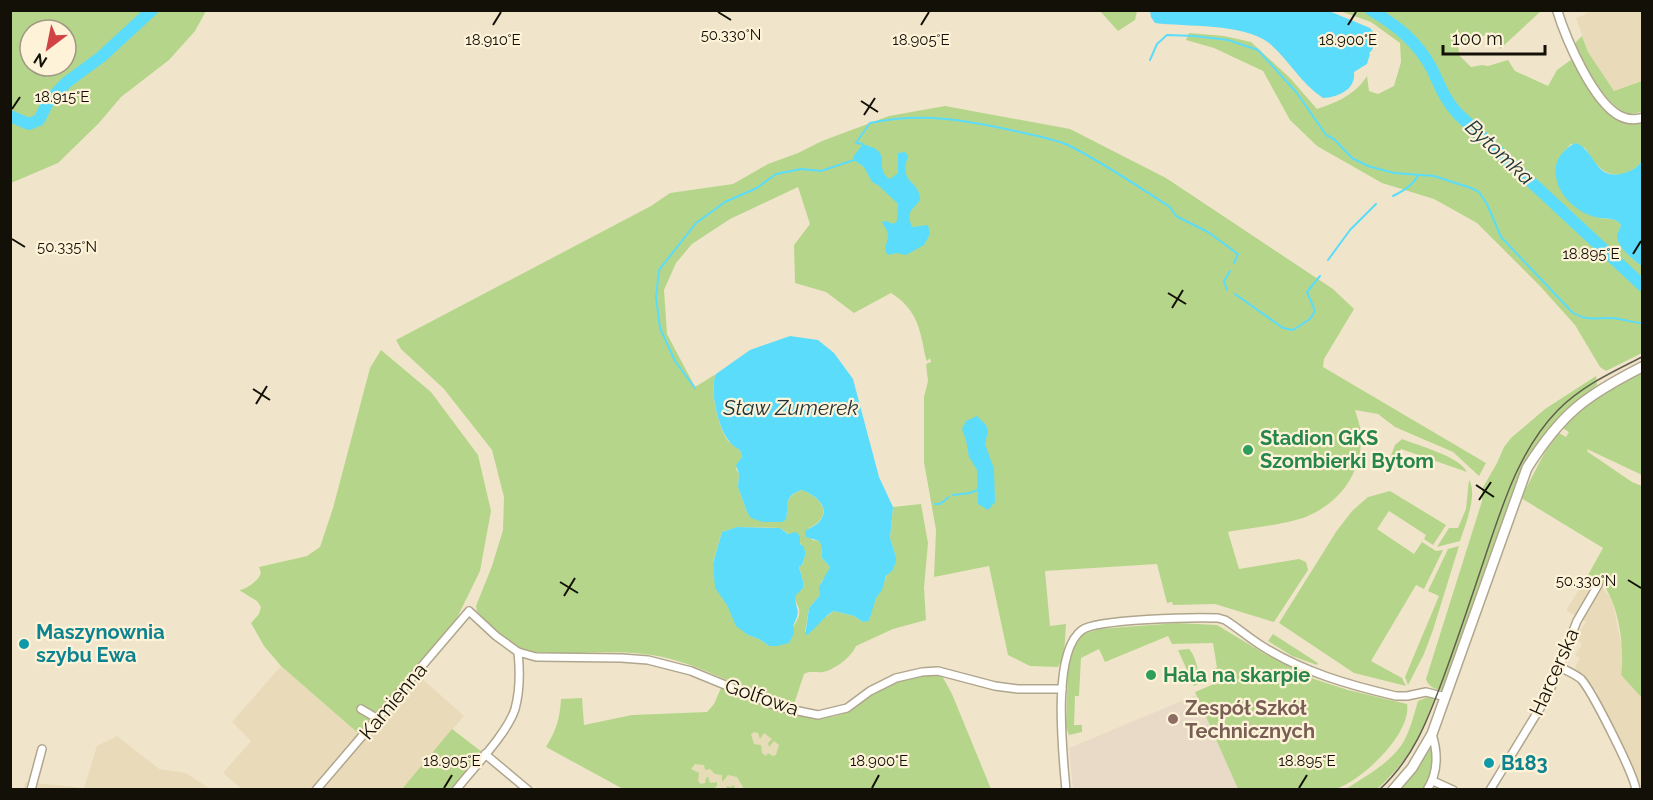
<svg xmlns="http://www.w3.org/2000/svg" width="1653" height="800" font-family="Raleway,sans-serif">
	<rect width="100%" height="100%" fill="#f0e5cb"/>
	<g fill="#e9dbb9">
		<path d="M1588,11H1642V81L1614,91L1588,52L1576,18L1584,15Z"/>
		<path d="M1587,577L1598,583L1612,599L1624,657L1621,675L1642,698V789H1638L1634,774L1596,701L1597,691L1587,684L1575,667L1580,658L1575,655L1582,644L1575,639L1586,622L1566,610Z"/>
		<path d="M281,666L363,738L417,674L464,716L402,789H242L223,773L251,741L232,722Z"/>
		<path d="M117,736L159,769L186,773L210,789L23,790L25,782L84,788L97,746Z"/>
	</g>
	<path fill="#e8dac7" d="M1196,695L1238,789H1073L1069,748Z"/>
	<g fill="#b5d68a" fill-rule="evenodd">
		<path d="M10,11L11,10L206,11L195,31L169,60L121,97L99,123L58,163L11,183ZM30,30H66V66H30Z"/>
		<path d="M1100,11H1137L1135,20L1118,31Z"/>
		<path d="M1340,11H1541L1500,49L1492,32L1458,47L1460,56L1471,67L1482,65L1488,66L1508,60L1515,71L1548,86L1557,70L1572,59C1587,83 1608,133 1642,122V160C1638,167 1631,172 1623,174C1603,178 1594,162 1585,148L1571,144C1562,153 1555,161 1556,174L1599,218C1607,219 1617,218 1621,225C1614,242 1628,257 1642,266V353L1606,371L1600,367L1575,325L1539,285L1477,223L1434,199L1382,183L1317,146L1290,120L1263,71L1214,48L1186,40L1189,33L1224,36L1251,42L1290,78L1317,109C1336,103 1356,94 1367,76L1369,91L1378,94L1394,86L1401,62L1400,43L1371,22Z"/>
		<path d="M1582,36L1588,52L1614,91L1642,81V111C1636,114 1630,115 1624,112C1609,105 1572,57 1576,42Z"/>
		<path d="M945,106L1070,129L1166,178L1333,289L1354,309L1324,359L1323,367L1486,463L1479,476L1453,452L1395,427L1378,414L1355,410C1357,417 1360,425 1361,433C1363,469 1343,500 1310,515C1292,524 1250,528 1228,532L1239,569L1299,559L1306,562L1308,570L1274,622L1215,604L1173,605L1172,602L1167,603L1157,564L1045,571L1050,626L1066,624L1064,657L1058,667L1030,666L1008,655L989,566L934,577L936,530L924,462V397L928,381L926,364L931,362L930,358L927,361L926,359C920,330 918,310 891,293L854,313L826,292L795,283L794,245L810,224L798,187L730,219L692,244L676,263L664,290L667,334L695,387L716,374C709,390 718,426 728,441C731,444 736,447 740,450L742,457L736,469L739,474L738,487L747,512L763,522H782L787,516C786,503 788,494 802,490C823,498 834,516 809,528L812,540L819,541L821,545L822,558L830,567L829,573L821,582L820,595L809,608L805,632L834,611L854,616L863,622L870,619L871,608L896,557L890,538L893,507L921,504L928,543L924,588L926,620L893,629L856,646C852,656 838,667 827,671C819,674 811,670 804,674L793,707C752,695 715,671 674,660C643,651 610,652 578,653C559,653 537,657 519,648C505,641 493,627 481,616L477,611L476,606L492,566L503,530L504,497L492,450L444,389L401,349L396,340L651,206L670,193L733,184L768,164L798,153L822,141L889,116ZM737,527L780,528L799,541L806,553L802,565L799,567L803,581V588L796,594C795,601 797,603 799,609C802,625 780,637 769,646L759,639L748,635L716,588L713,562L722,532Z"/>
		<path d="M381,350L431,392L478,455L491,511L480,571L454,624L360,735L281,666L264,646L251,623L259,614L261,607L257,601L239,590C247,589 258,581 261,573L259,567L307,556L320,547L333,508L370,368Z"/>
		<path d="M1642,372V475L1587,449L1588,452L1632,482L1642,486V698L1621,675C1625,649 1619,602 1601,582C1598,579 1592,577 1588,575L1603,548L1521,498L1546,450L1559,433L1566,437L1569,432L1561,427L1598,396Z"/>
		<path d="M1596,376L1597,385L1571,406L1548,430L1524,466L1502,524L1445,687L1441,690C1434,689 1428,686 1426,679L1482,501V489L1497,463L1504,447L1511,438L1545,409Z"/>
		<path d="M1402,439C1419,446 1459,456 1467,472L1401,449L1385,475L1384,473L1395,445Z"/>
		<path d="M1469,480C1478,494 1465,526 1460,541L1437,547L1449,528H1458L1466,509Z"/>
		<path d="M1390,491L1446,525L1433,545L1424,539L1426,535L1389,511L1377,529L1414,554L1422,542L1436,551L1443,550L1424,589L1416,585L1371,661L1402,678L1406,686L1354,673L1279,623L1336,532L1352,511L1368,497Z"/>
		<path d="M1459,546L1433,630L1424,654L1408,685L1405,677L1439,596L1428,591L1448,549Z"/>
		<path d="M1177,623L1217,625L1265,654L1314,679L1348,690L1407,704C1412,734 1362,780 1336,789C1329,791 1319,789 1312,789C1288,789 1263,789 1238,789L1195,692L1221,681L1220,675L1212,672V669L1217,668L1213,643L1172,644L1168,636L1105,662L1099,649L1081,658L1079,696H1075L1074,725H1082V732L1069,735L1066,727L1068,661L1074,644L1081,635L1099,629Z"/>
		<path d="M1273,634L1318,663L1317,665L1292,656L1268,641Z"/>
		<path d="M1189,649C1196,656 1200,675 1198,684L1194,686L1178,650Z"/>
		<path d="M941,674L952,694L991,789H623L546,747C556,731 560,718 561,699L582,698L584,725L632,715L707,712L714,704L721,688C754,702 809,729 845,713C856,708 865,699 875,692C896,679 916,676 941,674Z"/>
		<path d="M1428,697L1435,698C1430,708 1427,719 1422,729C1412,752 1396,772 1377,789H1346C1366,776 1392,762 1404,741C1411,728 1414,714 1418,701Z"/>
		<path d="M452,729L482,752L451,789H402Z"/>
		<path d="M1432,747C1435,762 1432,778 1423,789L1400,790L1418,767L1429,748Z"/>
	</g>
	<g fill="#e6ddb8">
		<path d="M754,732L758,733L760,739L764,733L772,739L768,743L769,747L774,741L779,745L776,755L773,756L768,753L766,756L762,753L761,745L754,744L751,734Z"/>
		<path d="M695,764L704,765L705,770L710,769L715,774L722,775V782L728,775L737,777L744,789H734L735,787L733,785L731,787L727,786L726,789H713L717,786V782L710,783L708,777L706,778L705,783L701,784L698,781L699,773L691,769Z"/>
	</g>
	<g fill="#5bdcfa">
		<path d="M1150,11H1329L1370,28L1374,33C1373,41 1375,50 1369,53L1370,54L1367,64L1354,72C1356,90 1338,97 1323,98C1301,84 1289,60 1269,43C1243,23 1186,27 1155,23L1151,17Z"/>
		<path d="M1576,143C1596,151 1595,182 1624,173C1632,171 1638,167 1642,160V266C1634,261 1616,246 1617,235C1617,234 1621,226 1621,225C1616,218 1609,219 1600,218C1582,215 1565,202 1558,185C1556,178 1554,169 1557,162C1560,154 1568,146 1576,143Z"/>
		<path d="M863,144C867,146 874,147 877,150C887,157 876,171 890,179L898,173V153L905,152L908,156C898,185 920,179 920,200C911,213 906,210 912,227L928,225L930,234L924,245L906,255L896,253L888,255C882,246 888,244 888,236C888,230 884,227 882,222L887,221L893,224L897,221L898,204L878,185L872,182L864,167L854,160L853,157Z"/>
		<path d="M790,336L818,340L834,353L853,379L879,477L893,507L890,538L896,557V562L892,571L886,576L882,590L876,598L869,621L863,622L854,616L834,611C822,617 817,629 805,636L809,608L820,595L819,587L830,567L822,558L821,545L819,541L806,537L805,531C809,528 815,526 818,523C833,508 815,495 802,490C783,496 789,505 786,520L782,522H763L751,518L747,512L738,487L739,474L736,465L742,457L740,450C737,448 731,445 729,441C718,428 709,389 716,374L750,350Z"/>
		<path d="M977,416L986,425L988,431L985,444L994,469L995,502L988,510L978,504L977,470L969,457L966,440L962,429L966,421Z"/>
		<path d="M737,527L774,528H780L788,534L797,532L800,537V544L803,546L806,553L802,565L799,567L803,581V588L796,595C794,611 803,607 793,626L794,633L789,643L777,646H769L759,639L748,635L736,626L727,605L715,588L713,563L722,532Z"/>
	</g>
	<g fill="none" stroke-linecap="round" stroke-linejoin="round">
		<g stroke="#5bdcfa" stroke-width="2">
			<path d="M1150,60L1157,44L1167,35L1194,36L1228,40L1258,50L1297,93L1326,135L1334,139L1352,158L1368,166L1394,173L1434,176L1471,188L1479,192L1487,204L1501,237L1572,312C1589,324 1602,315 1619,319C1627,320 1634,323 1642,323"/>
			<path d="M863,144L856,143L870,123C922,112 965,120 1015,131C1033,135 1052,138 1068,145C1104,163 1137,186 1170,207L1176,216L1208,232L1238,254L1234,263"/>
			<path d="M1393,196C1403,191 1412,186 1418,176"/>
			<path d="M1328,260L1350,230L1376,204"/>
			<path d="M1227,290L1224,281L1230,271"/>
			<path d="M1235,294L1283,328L1293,330L1310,319L1315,311L1307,292L1320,276"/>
			<path d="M695,388L675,361L660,328L656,297L659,270L696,223L725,202L757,188L776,174L801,169L821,171L854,160"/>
			<path d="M953,495L970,493L977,490"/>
			<path d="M935,504H940L949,497"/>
		</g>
		<g stroke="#5bdcfa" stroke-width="12">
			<path d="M1371,10C1397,26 1417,41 1432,69C1440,86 1445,100 1458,114L1642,285"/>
			<path d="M10,116L29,124L39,120L48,102L67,82L101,57L152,10"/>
		</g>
		<defs>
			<g id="minor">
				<path d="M1560,667C1567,671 1575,674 1581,679C1592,691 1634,774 1636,790"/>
				<path d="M361,709L378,719"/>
				<path d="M485,754L528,790"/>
				<path d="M1433,781L1453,790"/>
				<path d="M31,790L42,749"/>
				<path d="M316,790L469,611L496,636L518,652L536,657L621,658L648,660L691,671L779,707L818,715L847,708L870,691L896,678L922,672L938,671L995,686L1018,689H1062"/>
				<path d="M456,790C473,768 507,734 515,709C520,691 520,671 518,652"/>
				<path d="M1066,790C1063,755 1051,652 1082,630C1097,619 1195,617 1218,618L1225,620C1238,628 1249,638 1262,646C1303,672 1349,685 1396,696H1407L1426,692L1446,697"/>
				<path d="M1427,790C1438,773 1438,753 1432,734"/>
				<path d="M1490,790L1548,695L1577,621L1598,585"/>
			</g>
			<path id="tertiary" d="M1557,10C1566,39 1593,102 1620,116C1628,120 1635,120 1642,118"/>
			<path id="secondary" d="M1393,790L1412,768L1432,734L1527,468C1562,413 1585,396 1642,367"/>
		</defs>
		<use href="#minor" stroke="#b0a68d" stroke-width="10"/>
		<use href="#tertiary" stroke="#b0a68d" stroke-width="11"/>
		<use href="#secondary" stroke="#b0a68d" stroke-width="12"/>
		<use href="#minor" stroke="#fff" stroke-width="7"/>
		<use href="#tertiary" stroke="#fff" stroke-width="8"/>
		<use href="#secondary" stroke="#fff" stroke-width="9"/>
		<path stroke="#645e4f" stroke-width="1.5" d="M1379,790C1414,758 1428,719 1444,676C1458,638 1471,599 1484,560C1502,507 1518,451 1558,410C1582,386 1612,372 1642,357"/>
	</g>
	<path fill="none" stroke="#131007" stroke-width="2" d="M718,12L731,20M493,25L501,12M921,25L929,12M1348,25L1356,12M861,101L878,112M12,109L20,97M864,115L875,98M12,239L25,247M1633,254L1641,241M1168,293L1186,304M1172,308L1183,290M253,389L270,400M256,404L267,386M1476,485L1494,497M1479,500L1491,482M1628,580L1641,588M560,582L578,593M564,596L575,578M444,788L452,775M872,788L879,775M1299,788L1307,775"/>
	<g fill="#2e9e5b" stroke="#fef3d8" stroke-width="2">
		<circle cx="1248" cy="450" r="6"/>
		<circle cx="1151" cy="675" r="6"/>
	</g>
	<g fill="#0f9aa8" stroke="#fef3d8" stroke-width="2">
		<circle cx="24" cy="644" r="6"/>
		<circle cx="1489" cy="763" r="6"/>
	</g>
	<circle fill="#8d6e63" stroke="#fef3d8" stroke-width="2" cx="1173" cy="719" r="6"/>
	<g text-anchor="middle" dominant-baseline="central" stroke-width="4.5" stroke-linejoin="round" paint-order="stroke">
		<g font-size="20" font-weight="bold" fill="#27864d" stroke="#fef3d8" text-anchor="start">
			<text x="1260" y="438">Stadion GKS<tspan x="1260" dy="23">Szombierki Bytom</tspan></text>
			<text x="1163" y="675">Hala na skarpie</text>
		</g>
		<g font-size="20" font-weight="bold" fill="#0d838f" stroke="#fef3d8" text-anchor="start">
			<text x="36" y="632">Maszynownia<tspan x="36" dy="23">szybu Ewa</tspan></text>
			<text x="1501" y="763">B183</text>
		</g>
		<g font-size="20" fill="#131007" stroke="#fef3d8">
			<text transform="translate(1554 672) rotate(-66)">Harcerska</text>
			<text transform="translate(762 697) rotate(19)">Golfowa</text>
			<text transform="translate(393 701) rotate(-50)">Kamienna</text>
		</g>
		<g font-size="20" font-weight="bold" fill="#785e54" stroke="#fef3d8" text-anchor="start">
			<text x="1185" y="708">Zespół Szkół<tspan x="1185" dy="23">Technicznych</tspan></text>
		</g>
		<g font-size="21" font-style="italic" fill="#1e343a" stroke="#fef3d8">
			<text transform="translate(1500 152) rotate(43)">Bytomka</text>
			<text x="791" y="407">Staw Zumerek</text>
		</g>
	</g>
	<g font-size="15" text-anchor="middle" fill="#131007" stroke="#fef3d8" stroke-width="4.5" stroke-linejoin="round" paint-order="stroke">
		<text x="731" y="40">50.330°N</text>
		<text x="493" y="45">18.910°E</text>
		<text x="921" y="45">18.905°E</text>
		<text x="1348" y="45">18.900°E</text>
		<text x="62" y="102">18.915°E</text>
		<text x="67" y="252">50.335°N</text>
		<text x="1591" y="259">18.895°E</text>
		<text x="1586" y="586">50.330°N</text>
		<text x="452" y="766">18.905°E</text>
		<text x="879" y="766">18.900°E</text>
		<text x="1307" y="766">18.895°E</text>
	</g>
	<rect width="1653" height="800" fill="none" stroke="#131007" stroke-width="24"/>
	<g transform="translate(48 48) rotate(212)"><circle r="28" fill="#fef3d8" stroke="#a09884" stroke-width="1.5"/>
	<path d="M0-4.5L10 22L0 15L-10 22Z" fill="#d14244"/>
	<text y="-9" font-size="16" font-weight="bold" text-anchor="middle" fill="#131007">N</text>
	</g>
	<path d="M1443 45v9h102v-9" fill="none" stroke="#131007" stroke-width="3"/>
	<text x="1452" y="45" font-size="18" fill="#131007" stroke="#fef3d8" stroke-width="4.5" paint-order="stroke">100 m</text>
</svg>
